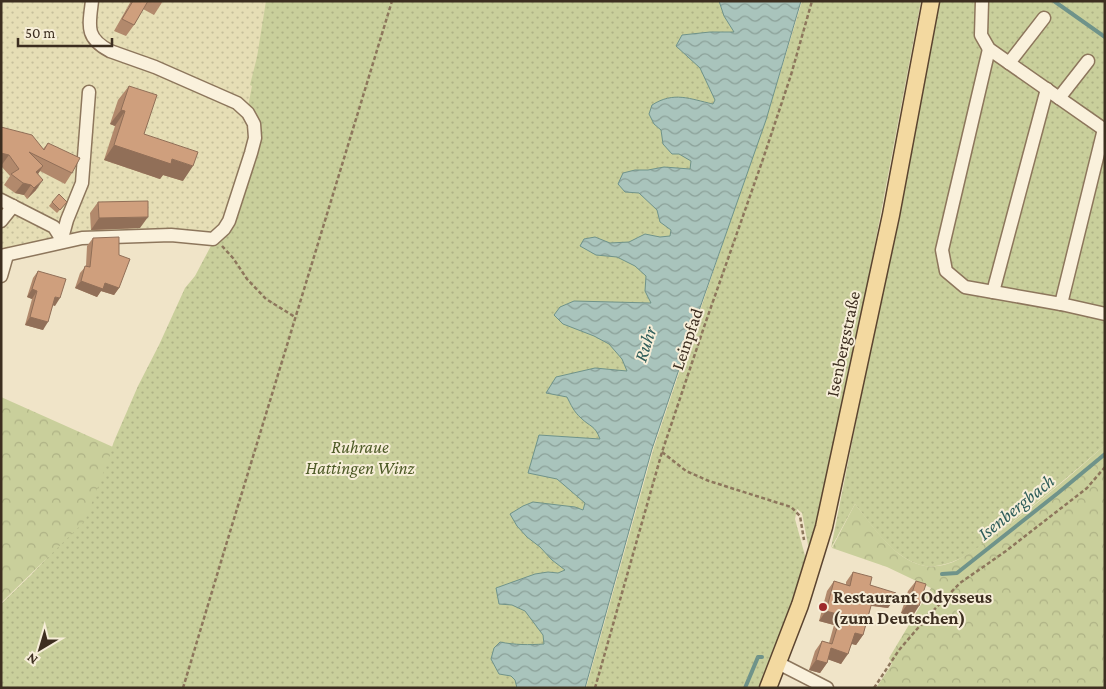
<svg xmlns="http://www.w3.org/2000/svg" width="1106" height="689" font-family="'Crimson Pro',serif">
	<defs>
		<pattern id="farmland-dots" width="8" height="8" patternUnits="userSpaceOnUse" patternTransform="scale(1.25)"><rect width="8" height="8" fill="#e6deb5"/><path d="M2 2h.1M6 6h.1" fill="none" stroke="#c6bf9b" stroke-width="1.8" stroke-linecap="round"/></pattern>
		<pattern id="grass-dots" width="8" height="8" patternUnits="userSpaceOnUse" patternTransform="scale(1.25)"><rect width="8" height="8" fill="#c9cf9b"/><path d="M2 2h.1M6 6h.1" fill="none" stroke="#aeb285" stroke-width="1.8" stroke-linecap="round"/></pattern>
		<pattern id="forest-crowns" width="20" height="18" patternUnits="userSpaceOnUse" patternTransform="scale(1.25)"><rect width="20" height="18" fill="#c9cf9b"/><path d="M2 6a3 3 0 1 1 6 0M12 15a3 3 0 1 1 6 0" fill="none" stroke="#aeb285"/></pattern>
		<pattern id="water-waves" width="16" height="10" patternUnits="userSpaceOnUse" patternTransform="scale(1.25)"><rect width="16" height="10" fill="#a9c4bc"/><path d="M0 5q4-4 8 0t8 0" fill="none" stroke="#8ba098"/></pattern>
	</defs>
	<rect width="100%" height="100%" fill="#f0e4c8"/>
	<path fill="url(#farmland-dots)" d="M1,1H268L255,130L226,218L215,236L82,238L1,255Z"/>
	<g fill="url(#grass-dots)">
		<path d="M266,1H738L735,32H731L708,131L652,303L538,688H1V604L31,575L86,516L115,439L138,386L159,345L185,288L195,276L213,242L242,179L254,145L247,112L252,86L250,85L257,57Z"/>
		<path d="M802,1H921L868,281L811,546L808,545L802,513L797,509L795,519L807,563L761,688H586L654,447L780,74Z"/>
		<path d="M939,1H1105V445C1074,472 1043,498 1011,523C996,534 981,546 965,556C955,562 936,568 925,566C894,560 873,527 855,504L831,548L879,307Z"/>
	</g>
	<g fill="url(#forest-crowns)">
		<path d="M1,397L113,447L85,521L1,603Z"/>
		<path d="M1105,445V688H876L892,664L889,658L931,588L887,567L832,548L855,504C873,526 895,561 925,566C931,567 941,566 947,564C962,560 974,549 987,541C1028,512 1067,479 1105,445Z"/>
	</g>
	<path fill="url(#water-waves)" stroke="#6f938a" d="M719,1H801L766,120L695,322L652,449L585,688H517L515,680L511,676L499,674L491,659L494,648L500,642C515,645 529,645 544,644L543,635L525,611L512,605L499,604L496,588L535,574L548,572L558,573L565,570L552,560L540,547L527,537L517,526L510,514L523,506L533,502L575,507L583,510L585,503L557,479L528,473L539,435L600,439C595,425 590,427 581,418C574,412 571,405 567,397L546,393L556,377L595,368L627,371L622,359L609,344L594,336L563,324L554,315L560,307L574,301L651,303L645,291L646,276L635,266L617,257L596,255L580,246L584,239L595,237L610,243L629,242L645,234L660,237L670,236L671,230L660,222L657,210L639,193L625,192L618,184L623,173L635,170H648L664,167L690,169L691,161L679,154H672L663,144L661,130L654,124L649,114L652,105C674,91 690,99 713,104L715,100L700,68L676,46L682,35L710,32H734L724,16Z"/>
	<g fill="none" stroke-linecap="round" stroke-linejoin="round">
		<g stroke="#6f938a" stroke-width="4">
			<path d="M1054,1L1105,37"/>
			<path d="M942,574L957,573L1058,493L1105,454"/>
			<path d="M745,688L758,657H762"/>
		</g>
		<defs>
			<g id="minor">
				<path d="M982,1L981,35L989,49L1105,130"/>
				<path d="M989,49L942,250L946,271L965,287L1061,304"/>
				<path d="M1009,63L1044,18"/>
				<path d="M1059,98L1088,61"/>
				<path d="M1104,129L1061,304L1105,314"/>
				<path d="M1,200L54,227L59,235L61,242L67,220L82,183L89,92"/>
				<path d="M1,221L13,206"/>
				<path d="M1,256L82,238L171,235L213,239L224,229L229,221L251,153L255,138L254,124L248,113L237,103L155,67L110,51C85,38 89,26 92,1"/>
				<path d="M1,276L7,255"/>
				<path d="M993,292L1047,89"/>
				<path d="M778,663L827,688"/>
			</g>
			<path id="major" d="M768,688L800,605L824,527L891,215L931,1"/>
		</defs>
		<use href="#minor" stroke="#8d765c" stroke-width="15"/>
		<use href="#major" stroke="#5b4430" stroke-width="19"/>
		<g stroke="#8d765c" stroke-width="2.5" stroke-dasharray="4 2.5" stroke-linecap="butt">
			<path d="M222,246L233,258L247,279L266,299L295,317"/>
			<path d="M662,452L686,471L709,481L791,507L800,516L804,540"/>
			<path d="M183,688L226,545L392,1"/>
			<path d="M595,688L662,452L704,327L763,159L791,75L812,1"/>
			<path d="M874,688L899,650L930,614L960,583L1006,551L1087,488L1105,467"/>
		</g>
		<use href="#minor" stroke="#faf1dc" stroke-width="12"/>
		<use href="#major" stroke="#f3d9a0" stroke-width="16"/>
	</g>
	<g fill="#b2896c">
		<path d="M131,1H163L154,15L143,9L134,25L126,36L114,31Z"/>
		<path d="M129,86L144,134L183,181L163,175L160,179L104,160L115,126L110,124L118,100Z"/>
		<path d="M1,127L43,149L48,143L72,173L65,184L40,171L38,174L36,190L27,199L24,195L15,193L4,185L10,176L1,166Z"/>
		<path d="M52,202H67L57,213L49,206Z"/>
		<path d="M98,202L140,228L91,230L90,213Z"/>
		<path d="M93,238L119,288L114,295L101,291L97,297L75,288L80,273L86,266L87,246Z"/>
		<path d="M38,271L55,306L53,305L43,330L25,325L32,299L27,297L33,278Z"/>
		<path d="M853,572L870,585L895,598L888,608L871,606L863,635L856,645L852,644L841,664L828,659L827,663L820,673L809,670L815,651L822,641L829,643L834,625L819,621L827,591L834,581L846,585V582Z"/>
		<path d="M916,581L912,617L901,613L908,591Z"/>
	</g>
	<g fill="#916f58">
		<path d="M121,110L125,111L115,126L110,124Z"/>
		<path d="M114,145L172,159L193,166L183,181L163,175L160,179L104,160Z"/>
		<path d="M1,153L9,155L1,166Z"/>
		<path d="M43,166L36,177V172Z"/>
		<path d="M43,180L36,190L27,199L34,188Z"/>
		<path d="M23,183L31,185L24,195L15,193Z"/>
		<path d="M148,217L140,228L91,230L99,218Z"/>
		<path d="M81,281L105,283L119,288L114,295L101,291L97,297L75,288Z"/>
		<path d="M32,289L37,291L32,299L27,297Z"/>
		<path d="M55,297L60,298L55,306L50,304Z"/>
		<path d="M30,317L48,322L43,330L25,325Z"/>
		<path d="M874,595L895,598L888,608L867,605Z"/>
		<path d="M909,602L919,606L912,617L901,613Z"/>
		<path d="M826,611L841,615L834,625L819,621Z"/>
		<path d="M855,633L863,635L856,645L848,643Z"/>
		<path d="M831,648L848,654L841,664L824,658Z"/>
		<path d="M816,660L827,663L820,673L809,670Z"/>
	</g>
	<g fill="#cf9f7d" stroke="#916f58">
		<path d="M133,1H148L134,25L122,19Z"/>
		<path d="M129,86L157,95L144,134L198,152L193,166L172,159L171,164L114,145L125,111L121,110Z"/>
		<path d="M1,127L32,135L44,150L48,143L80,158L72,173L29,152L43,166L36,172L43,180L34,188L31,185L23,183L11,174L19,169L9,155L1,153Z"/>
		<path d="M59,194L67,202L60,210L52,202Z"/>
		<path d="M148,201V217L99,218L98,202Z"/>
		<path d="M119,237V255L130,259L119,288L105,283L103,289L81,281L85,266L90,267L93,238Z"/>
		<path d="M38,271L66,279L60,298L55,297L48,322L30,317L37,291L32,289Z"/>
		<path d="M853,572L872,577L870,585L896,593L895,598L874,595L863,635L855,633L848,654L831,648L827,663L816,660L822,641L832,644L841,615L826,611L834,581L850,586Z"/>
		<path d="M916,581L926,584L919,606L909,602Z"/>
	</g>
	<circle fill="#9e2a2b" stroke="#f7eed8" stroke-width="2" cx="823" cy="607" r="5"/>
	<g text-anchor="middle" dominant-baseline="central" stroke-width="4" stroke-linejoin="round" paint-order="stroke">
		<g font-size="18" fill="#3d2e20" stroke="#f7eed8">
			<text transform="translate(687 339) rotate(-71)">Leinpfad</text>
			<text transform="translate(843 344) rotate(-78)">Isenbergstraße</text>
		</g>
		<g font-size="18" font-style="italic" fill="#4d5a26" stroke="#f7eed8">
			<text x="360" y="447">Ruhraue<tspan x="360" dy="21">Hattingen Winz</tspan></text>
		</g>
		<g font-size="18" font-weight="bold" fill="#3d2e20" stroke="#f7eed8" text-anchor="start">
			<text x="833" y="597">Restaurant Odysseus<tspan x="833" dy="21">(zum Deutschen)</tspan></text>
		</g>
		<g font-size="19" font-style="italic" fill="#2f5d5a" stroke="#f7eed8">
			<text transform="translate(645 344) rotate(-72)">Ruhr</text>
			<text transform="translate(1016 507) rotate(-39)">Isenbergbach</text>
		</g>
	</g>
	<rect width="1106" height="689" fill="none" stroke="#3d2e20" stroke-width="5"/>
	<g transform="translate(40 649) rotate(218)" stroke="#f7eed8" stroke-width="4" paint-order="stroke">
	<path d="M0-4L9 19L0 12L-9 19Z" fill="#3d2e20"/>
	<text y="-8" font-size="14" font-weight="bold" text-anchor="middle" fill="#3d2e20">N</text>
	</g>
	<path d="M18 38v8h94v-8" fill="none" stroke="#3d2e20" stroke-width="2.5"/>
	<text x="25" y="38" font-size="15" fill="#3d2e20" stroke="#f7eed8" stroke-width="4" paint-order="stroke">50 m</text>
</svg>
